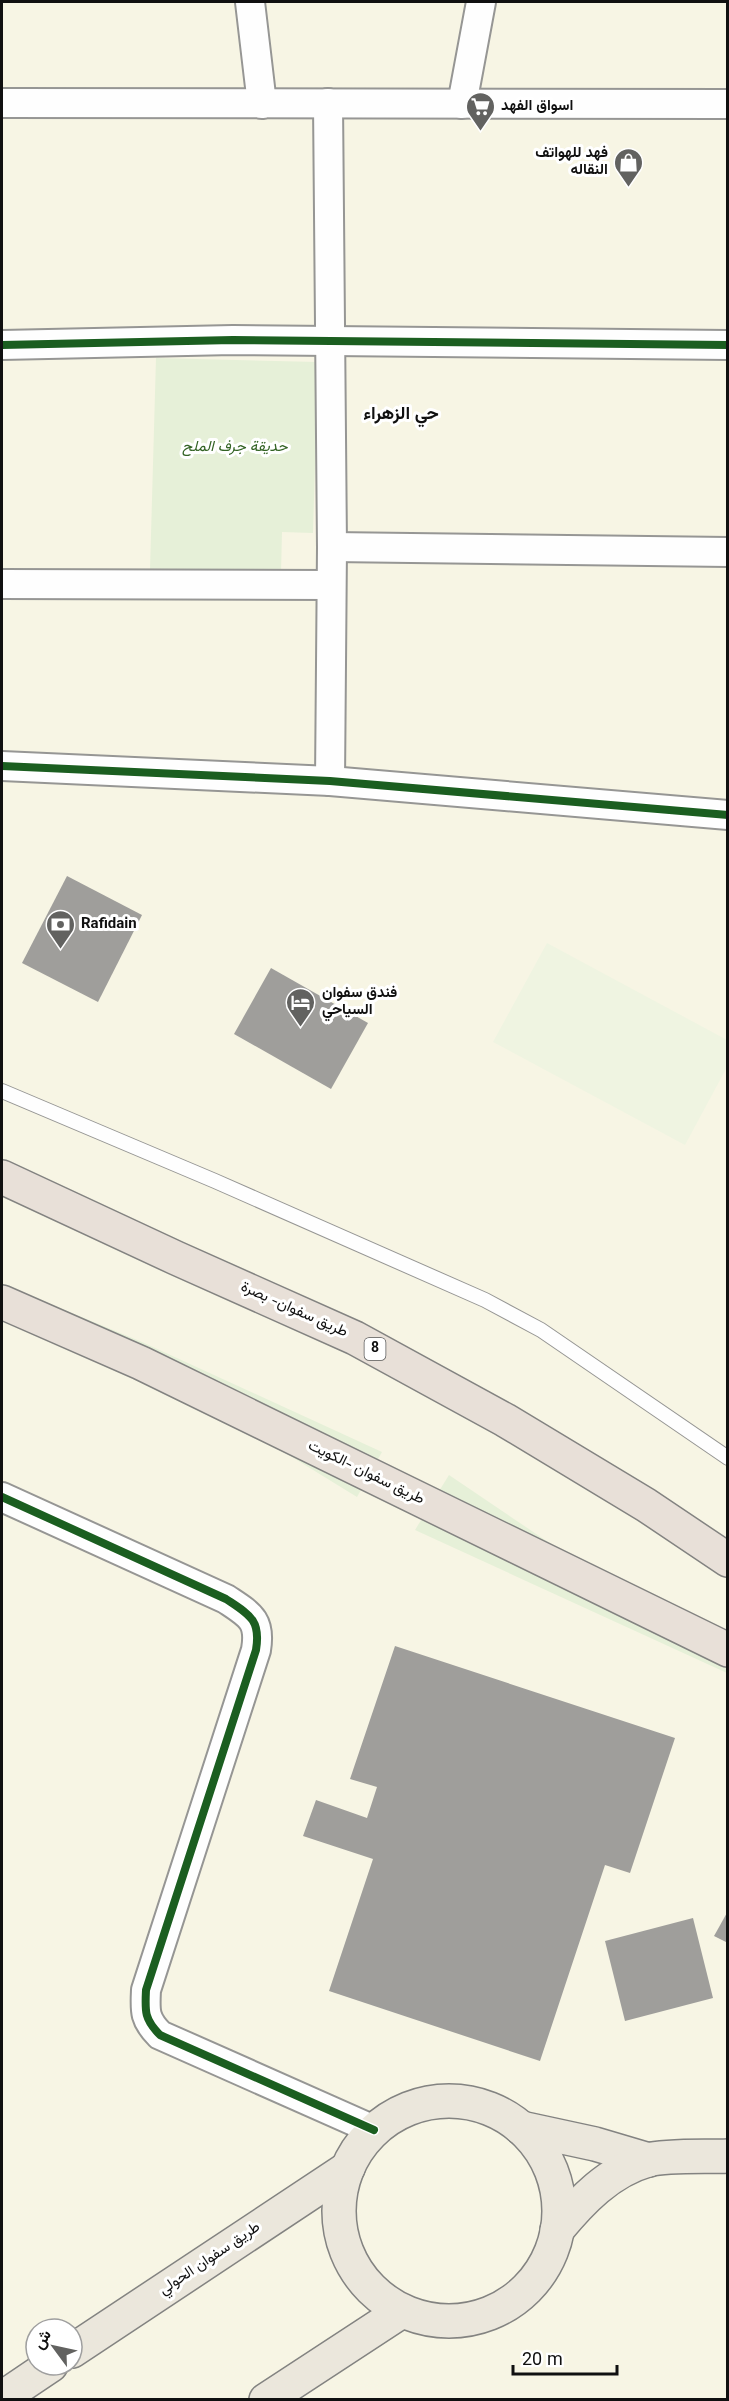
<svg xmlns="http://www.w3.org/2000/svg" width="729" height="2401" font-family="Georgia,Vazirmatn,serif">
	<rect width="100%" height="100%" fill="#fbfbf6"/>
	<path fill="#f7f5e4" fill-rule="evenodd" d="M2,2H727V2399L2,2400ZM36,2329H72V2365H36Z"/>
	<g fill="#e6f0d8">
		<path d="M156,358L318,362L313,533L282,532L281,573L150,570Z"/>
		<path d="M2,1284L142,1342L382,1452L357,1497L292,1457L128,1369L2,1310Z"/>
		<path d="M449,1475L727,1663V1673L415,1530Z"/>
	</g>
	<path fill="#eff4e1" d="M547,943L727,1040V1067L685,1145L493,1042Z"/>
	<g fill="#9f9e9b">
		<path d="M67,876L142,915L98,1002L22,963Z"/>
		<path d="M271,968L368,1023L331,1089L234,1034Z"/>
		<path d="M395,1646L675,1738L630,1873L605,1865L540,2061L329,1991L373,1859L303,1836L316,1800L367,1818L377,1787L350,1779Z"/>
		<path d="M728,1911V1943L714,1936Z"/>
		<path d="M693,1918L713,1998L625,2021L605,1941Z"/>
	</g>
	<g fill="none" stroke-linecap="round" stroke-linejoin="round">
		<defs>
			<path id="lane" d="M2,1091L215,1181L485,1300L541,1330L728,1458"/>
			<g id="street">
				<path d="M250,2L262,104"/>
				<path d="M2,103L728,104"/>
				<path d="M328,103L332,547L330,781"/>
				<path d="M462,104L481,2"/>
				<path d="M2,345L233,340L728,345"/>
				<path d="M332,547L728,552"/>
				<path d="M2,584L331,585"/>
				<path d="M2,766L330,781L728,815"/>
				<path d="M2,1497L226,1599C250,1615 261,1620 256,1650L146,1990C145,2011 144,2019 160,2035L374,2130"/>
			</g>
			<g id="primary">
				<circle cx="449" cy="2211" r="110"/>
				<path d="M521,2128L595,2144L649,2160"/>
				<path d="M557,2230C581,2201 609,2171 648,2160C667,2155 706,2157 728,2156"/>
				<path d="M72,2351L348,2168"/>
				<path d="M2,2398L51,2365"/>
				<path d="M266,2400L402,2311"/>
			</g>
			<g id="highway">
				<path d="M2,1177L176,1258L355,1338L505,1420L646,1505L728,1560"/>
				<path d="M2,1302L141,1363L728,1650"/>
			</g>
		</defs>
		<use href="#lane" stroke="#969694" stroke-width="16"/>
		<use href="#street" stroke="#969694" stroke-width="32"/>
		<use href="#primary" stroke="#838381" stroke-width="36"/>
		<use href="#highway" stroke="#838381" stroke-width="36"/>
		<use href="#lane" stroke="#fefefe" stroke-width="14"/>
		<use href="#street" stroke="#fefefe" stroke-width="28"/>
		<use href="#primary" stroke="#ebe7dc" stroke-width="33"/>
		<use href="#highway" stroke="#e8e0d8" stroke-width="33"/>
		<defs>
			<g id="cycleway">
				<path d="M2,345L233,340L728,345"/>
				<path d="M2,766L330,781L728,815"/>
				<path d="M2,1497L226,1599C250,1615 261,1620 256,1650L146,1990C145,2011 144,2019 160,2035L374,2130"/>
			</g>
		</defs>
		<use href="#cycleway" stroke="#fff" stroke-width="11"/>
		<use href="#cycleway" stroke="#1b5e20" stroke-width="8"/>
	</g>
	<defs>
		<symbol id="supermarket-pin" viewBox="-11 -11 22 30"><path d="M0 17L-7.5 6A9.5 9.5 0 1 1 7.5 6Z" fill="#626260" stroke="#fff"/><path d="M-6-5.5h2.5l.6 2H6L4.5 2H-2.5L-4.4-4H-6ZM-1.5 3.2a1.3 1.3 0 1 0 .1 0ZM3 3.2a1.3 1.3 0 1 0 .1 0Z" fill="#fff"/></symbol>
		<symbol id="shop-pin" viewBox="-11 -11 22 30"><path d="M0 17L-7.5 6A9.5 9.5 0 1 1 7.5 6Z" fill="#626260" stroke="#fff"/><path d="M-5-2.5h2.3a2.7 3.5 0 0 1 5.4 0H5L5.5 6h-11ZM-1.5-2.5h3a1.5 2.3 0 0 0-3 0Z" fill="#fff"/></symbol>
		<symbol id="bank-pin" viewBox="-11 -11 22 30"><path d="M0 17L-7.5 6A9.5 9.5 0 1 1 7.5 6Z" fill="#626260" stroke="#fff"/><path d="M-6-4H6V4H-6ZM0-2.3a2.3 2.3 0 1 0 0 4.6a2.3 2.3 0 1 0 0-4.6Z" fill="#fff"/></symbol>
		<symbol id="hotel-pin" viewBox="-11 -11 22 30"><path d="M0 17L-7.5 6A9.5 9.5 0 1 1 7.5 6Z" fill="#626260" stroke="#fff"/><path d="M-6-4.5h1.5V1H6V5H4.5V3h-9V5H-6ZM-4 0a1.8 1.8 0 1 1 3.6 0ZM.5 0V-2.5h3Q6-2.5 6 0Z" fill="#fff"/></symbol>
	</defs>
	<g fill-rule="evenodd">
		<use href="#supermarket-pin" x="464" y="90" width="33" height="45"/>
		<use href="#shop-pin" x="612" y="146" width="33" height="45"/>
		<use href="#bank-pin" x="44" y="908" width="33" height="45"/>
		<use href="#hotel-pin" x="284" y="986" width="33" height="45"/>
	</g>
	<g text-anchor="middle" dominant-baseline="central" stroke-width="6" stroke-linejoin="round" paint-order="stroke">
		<rect fill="#fff" stroke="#585858" stroke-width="1.5" x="364.5" y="1338" width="21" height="22" rx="4.5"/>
		<g font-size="14" font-weight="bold" fill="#101010">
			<text x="375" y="1349">8</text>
		</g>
		<g font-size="15" font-weight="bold" fill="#101010" stroke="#fff" text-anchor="start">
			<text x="501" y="106">اسواق الفهد</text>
			<text x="608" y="153" text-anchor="end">فهد للهواتف<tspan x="608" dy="17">النقاله</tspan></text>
			<text x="81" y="924">Rafidain</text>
			<text x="322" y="993">فندق سفوان<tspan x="322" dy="17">السياحي</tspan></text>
		</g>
		<g font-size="15" font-style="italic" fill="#336324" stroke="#fff">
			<text x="235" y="447">حديقة جرف الملح</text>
		</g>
		<g font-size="15" fill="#101010" stroke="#fff">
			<text transform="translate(294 1310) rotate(24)">طريق سفوان- بصرة</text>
			<text transform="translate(366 1473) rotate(26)">طريق سفوان -الكويت</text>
			<text transform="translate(210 2259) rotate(-34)">طريق سفوان الحولي</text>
		</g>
		<g font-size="18" font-weight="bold" fill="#101010" stroke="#fff">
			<text x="401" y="415">حي الزهراء</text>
		</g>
	</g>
	<rect width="729" height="2401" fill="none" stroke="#101010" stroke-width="6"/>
	<g transform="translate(54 2347) rotate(303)"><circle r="28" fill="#ffffff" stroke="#9f9f9f" stroke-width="1.5"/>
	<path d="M0-4.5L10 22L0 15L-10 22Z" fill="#626260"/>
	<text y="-9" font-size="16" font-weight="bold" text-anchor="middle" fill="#101010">ش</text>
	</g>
	<path d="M513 2365v9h104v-9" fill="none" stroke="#101010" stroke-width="3"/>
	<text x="522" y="2365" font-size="18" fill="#101010" stroke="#ffffff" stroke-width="4.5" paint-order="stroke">20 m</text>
</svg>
